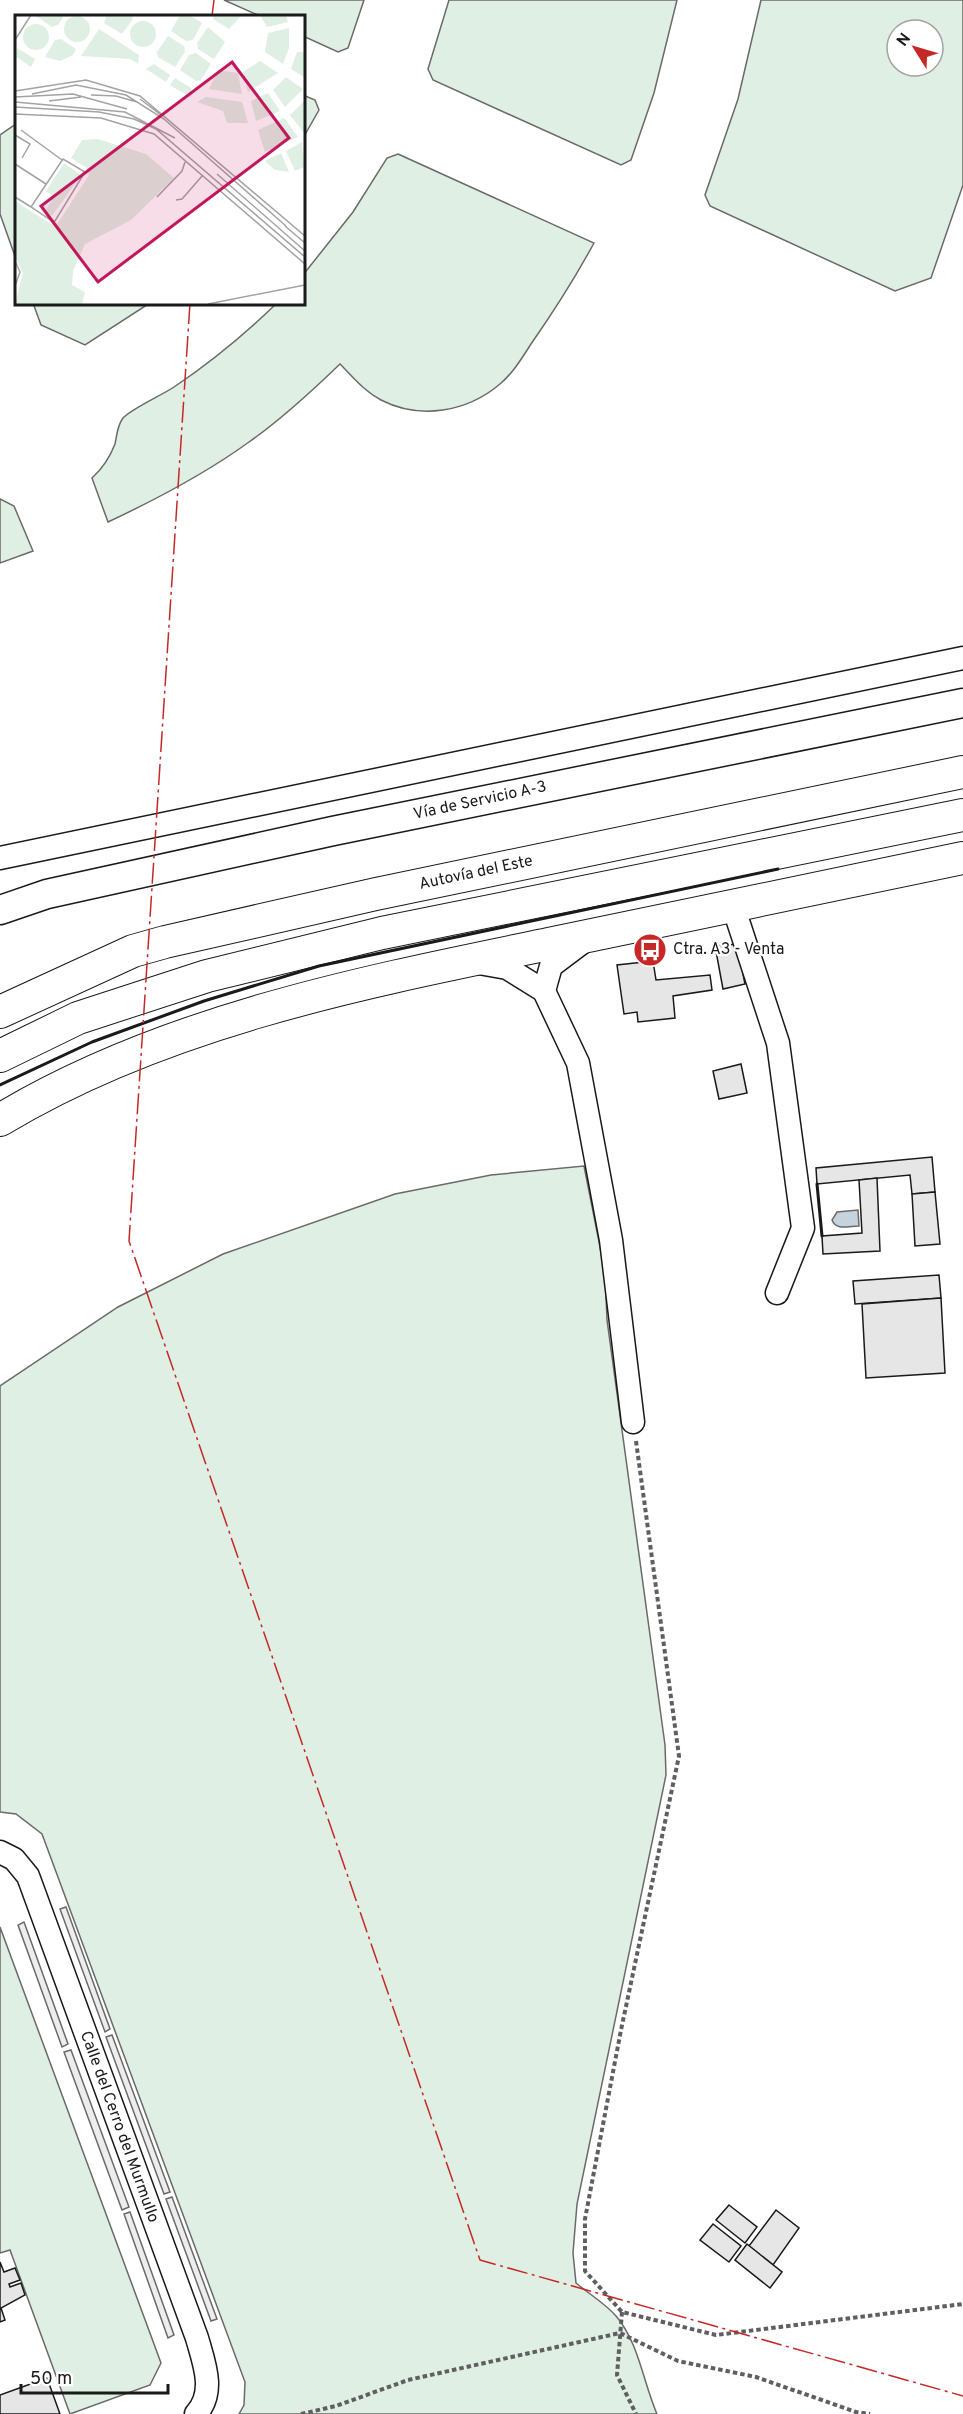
<svg xmlns="http://www.w3.org/2000/svg" width="963" height="2414" font-family="Overpass,sans-serif">
	<rect width="100%" height="100%" fill="#fff"/>
	<g fill="#e0efe3" stroke="#6a6a6a" stroke-width="1.5" fill-rule="evenodd">
		<path d="M224,0H364L348,48L338,52L303,36V16H260Z"/>
		<path d="M449,0H677L654,93L631,160L621,165L433,80L428,69Z"/>
		<path d="M761,0H963V185L931,278L895,291L710,206L705,195L738,99ZM897,30H933V66H897Z"/>
		<path d="M303,95L315,100L319,110L303,138Z"/>
		<path d="M16,124V259L0,214V135Z"/>
		<path d="M398,154L594,243C575,278 554,311 531,344C522,358 513,373 500,384C467,412 420,420 381,400C364,391 353,377 340,364C311,392 282,419 249,442C205,474 157,499 108,522L92,478C102,469 110,457 115,444C117,435 117,426 123,418C131,409 162,395 174,387C211,362 245,334 277,303H303V275L353,212L387,158Z"/>
		<path d="M33,303H150L85,345L41,325Z"/>
		<path d="M0,499L14,506L33,551L0,563Z"/>
		<path d="M584,1166L605,1272L607,1320L665,1745L666,1775L577,2204L573,2253L576,2283C589,2294 606,2304 616,2316C639,2343 643,2382 657,2414H239L244,2405L245,2382L42,1834L16,1814L0,1812V1386L118,1307L223,1254L395,1194L491,1175Z"/>
		<path d="M0,1927L161,2363L150,2385L70,2414L10,2250L0,2253Z"/>
	</g>
	<g fill="#ededed" stroke="#6a6a6a" stroke-width="1.5">
		<path d="M66,1907L110,2029L105,2032L60,1909Z"/>
		<path d="M24,1922L68,2044L62,2047L18,1925Z"/>
		<path d="M112,2035L170,2192L164,2194L106,2037Z"/>
		<path d="M71,2050L129,2207L122,2210L64,2052Z"/>
		<path d="M172,2197L217,2319L211,2321L166,2199Z"/>
		<path d="M130,2212L174,2335L168,2338L124,2214Z"/>
	</g>
	<path fill="#c6d2dc" stroke="#6a6a6a" stroke-width="1.5" d="M858,1210L859,1226C849,1226 836,1231 832,1220L837,1212Z"/>
	<g fill="#e6e6e6" stroke="#1a1a1a" stroke-width="1.5">
		<path d="M737,944L745,984L723,989L715,946Z"/>
		<path d="M653,961L656,980L710,975L712,990L673,996L675,1018L638,1022L637,1012L624,1014L617,965Z"/>
		<path d="M741,1064L747,1093L719,1099L713,1071Z"/>
		<path d="M932,1157L935,1192L912,1194L910,1175L817,1184L816,1168Z"/>
		<path d="M877,1178L880,1251L823,1254L822,1236L862,1233L859,1180Z"/>
		<path d="M935,1192L940,1244L915,1246L912,1194Z"/>
		<path d="M939,1275L941,1298L855,1304L853,1281Z"/>
		<path d="M941,1298L945,1373L866,1378L862,1304Z"/>
		<path d="M729,2205L757,2227L745,2243L716,2220Z"/>
		<path d="M776,2210L799,2228L773,2265L749,2246Z"/>
		<path d="M713,2224L741,2246L729,2262L700,2240Z"/>
		<path d="M747,2244L782,2272L770,2288L735,2260Z"/>
		<path d="M0,2262L4,2272L15,2268L20,2280L9,2284L10,2287L21,2283L25,2295L1,2308L5,2320L0,2322Z"/>
		<path d="M47,2378L60,2414H0V2395Z"/>
	</g>
	<g fill="none" stroke-linecap="round" stroke-linejoin="round">
		<defs>
			<g id="minor">
				<path d="M0,858L963,658"/>
				<path d="M733,906L778,1043L803,1228L777,1293"/>
				<path d="M479,963L507,968L544,991L578,1063L611,1240L633,1422"/>
				<path d="M544,991L551,966L587,939"/>
				<path d="M0,1852L14,1859L28,1876L197,2338C204,2363 216,2392 196,2414"/>
			</g>
			<path id="major" d="M0,910L47,894L333,831L963,703"/>
			<g id="highway">
				<path d="M0,1012L133,951L165,942L376,894L963,772"/>
				<path d="M0,1056L78,1018L207,976L382,933L963,815"/>
				<path d="M0,1120C164,1021 364,982 549,944C687,916 825,887 963,858"/>
			</g>
		</defs>
		<use href="#minor" stroke="#1a1a1a" stroke-width="25"/>
		<use href="#major" stroke="#1a1a1a" stroke-width="31"/>
		<use href="#highway" stroke="#1a1a1a" stroke-width="34"/>
		<g stroke="#5f5f5f" stroke-width="4" stroke-dasharray="4.5 3" stroke-linecap="butt">
			<path d="M636,1441L679,1756L621,2030L585,2219V2271L622,2312L716,2335L963,2304"/>
			<path d="M622,2312L617,2375L636,2414"/>
			<path d="M301,2414L336,2406L408,2380L620,2333L678,2361L756,2377L856,2412L870,2414"/>
		</g>
		<use href="#minor" stroke="#fff" stroke-width="22"/>
		<use href="#major" stroke="#fff" stroke-width="28"/>
		<use href="#highway" stroke="#fff" stroke-width="32"/>
		<g stroke="#1a1a1a" stroke-width="3">
			<path d="M0,1085L92,1042L204,1001L319,966L778,869"/>
			<path d="M817,1184L822,1236"/>
		</g>
		<g stroke="#c62828" stroke-width="1.5" stroke-dasharray="21 4.5 3 4.5" stroke-linecap="butt">
			<path d="M212,16L214,0"/>
			<path d="M190,303L129,1241L480,2260L963,2396"/>
		</g>
	</g>
	<defs>
		<symbol id="bus-disc" viewBox="-11 -11 22 22"><circle r="9.5" fill="#c62828" stroke="#fff"/><path d="M-5-6H5V4H4V6H2V4H-2V6H-4V4H-5ZM-3.5-4V0h7V-4ZM-3.5 1.2v1.5H-2V1.2ZM2 1.2v1.5H3.5V1.2Z" fill="#fff"/></symbol>
	</defs>
	<g fill-rule="evenodd">
		<use href="#bus-disc" x="631" y="931" width="38" height="38"/>
	</g>
	<g text-anchor="middle" dominant-baseline="central" stroke-width="4.5" stroke-linejoin="round" paint-order="stroke">
		<g font-size="16" fill="#1a1a1a" stroke="#fff">
			<text transform="translate(480 801) rotate(-12)">Vía de Servicio A-3</text>
			<text transform="translate(476 873) rotate(-12)">Autovía del Este</text>
			<text transform="translate(119 2127) rotate(70)">Calle del Cerro del Murmullo</text>
		</g>
		<g font-size="16" fill="#1a1a1a" stroke="#fff" text-anchor="start">
			<text x="673" y="950">Ctra. A3 - Venta</text>
		</g>
	</g>
	<g transform="translate(15 15)">
		<rect width="290" height="290" fill="#fff"/>
		<path d="M49,0L43,10L37,12L21,1ZM92,0H117L118,4L107,19L89,8ZM165,0H174L187,8L178,25L171,26L156,16ZM199,0H227L214,14L198,4ZM245,0H271L273,7L252,12ZM49 14a13 13 0 1 1 26 0a13 13 0 1 1-26 0ZM115 19a13 13 0 1 1 26 0a13 13 0 1 1-26 0ZM8 22a13 13 0 1 1 26 0a13 13 0 1 1-26 0ZM193,12L210,27L199,44L183,34L182,28ZM274,13V33L268,49L250,37L253,18ZM84,14L124,40L123,49L115,44L66,41ZM153,21L169,31L170,37L160,52L143,42L142,37ZM46,24L61,34L58,40L45,46L30,42L40,25ZM2,33L20,44L16,52L0,41ZM282,37H289V62L276,54ZM181,38L196,49L186,65L181,66L165,55L174,40ZM245,46L263,58L233,77L228,57ZM139,49L155,60L151,67L131,54ZM203,55L223,58L227,79L194,74ZM271,62L288,74L270,92L258,75ZM160,63L176,73L175,82L155,70ZM253,78L265,96L241,106L236,86ZM191,82L227,87L233,108H212L208,96L182,87ZM289,86L290,118H289L275,100ZM269,103L283,122L250,137L243,115ZM83,124L131,139L159,163L116,205L70,229L58,256L57,270L70,277L67,289H0L8,258L0,242V186L36,209L43,208L74,160L72,153L56,143L67,125ZM287,127L289,152L280,156L271,136ZM266,138L274,157L260,155L250,146ZM49,148L66,160L37,201L30,196L39,182L31,176Z" fill="#e0efe3"/>
		<path fill="none" stroke="#a3a3a3" stroke-width="1.5" d="M0,25L16,0M0,76L71,65L125,81L290,221M17,79L61,70L111,80L149,104L271,211M76,80L101,81L122,87M0,82L58,79L112,94M125,84L146,100M34,86L66,82M0,87L110,97L160,123M0,92L84,97L119,104L141,114L290,242M0,99L86,103L139,119L290,249M6,115L47,145M0,120L15,129L7,143M0,149L31,169M202,159L290,236M0,182L16,192L37,206H40L70,157L48,144L16,192M142,182L167,156L170,147M161,185L167,184L188,160M270,211L290,228M0,246L5,257L0,271M193,289L290,270"/>
		<path fill="#c2185b" fill-opacity="0.15" stroke="#c2185b" stroke-width="3" d="M217,47L274,123L83,267L26,191Z"/>
		<rect width="290" height="290" fill="none" stroke="#1a1a1a" stroke-width="3"/>
	</g>
	<g transform="translate(915 48) rotate(307)"><circle r="28" fill="#ffffff" stroke="#a3a3a3" stroke-width="1.5"/>
	<path d="M0-4.5L10 22L0 15L-10 22Z" fill="#c62828"/>
	<text y="-9" font-size="16" font-weight="bold" text-anchor="middle" fill="#1a1a1a">N</text>
	</g>
	<path d="M21 2384v9h147v-9" fill="none" stroke="#1a1a1a" stroke-width="3"/>
	<text x="30" y="2384" font-size="18" fill="#1a1a1a" stroke="#ffffff" stroke-width="4.5" paint-order="stroke">50 m</text>
</svg>
